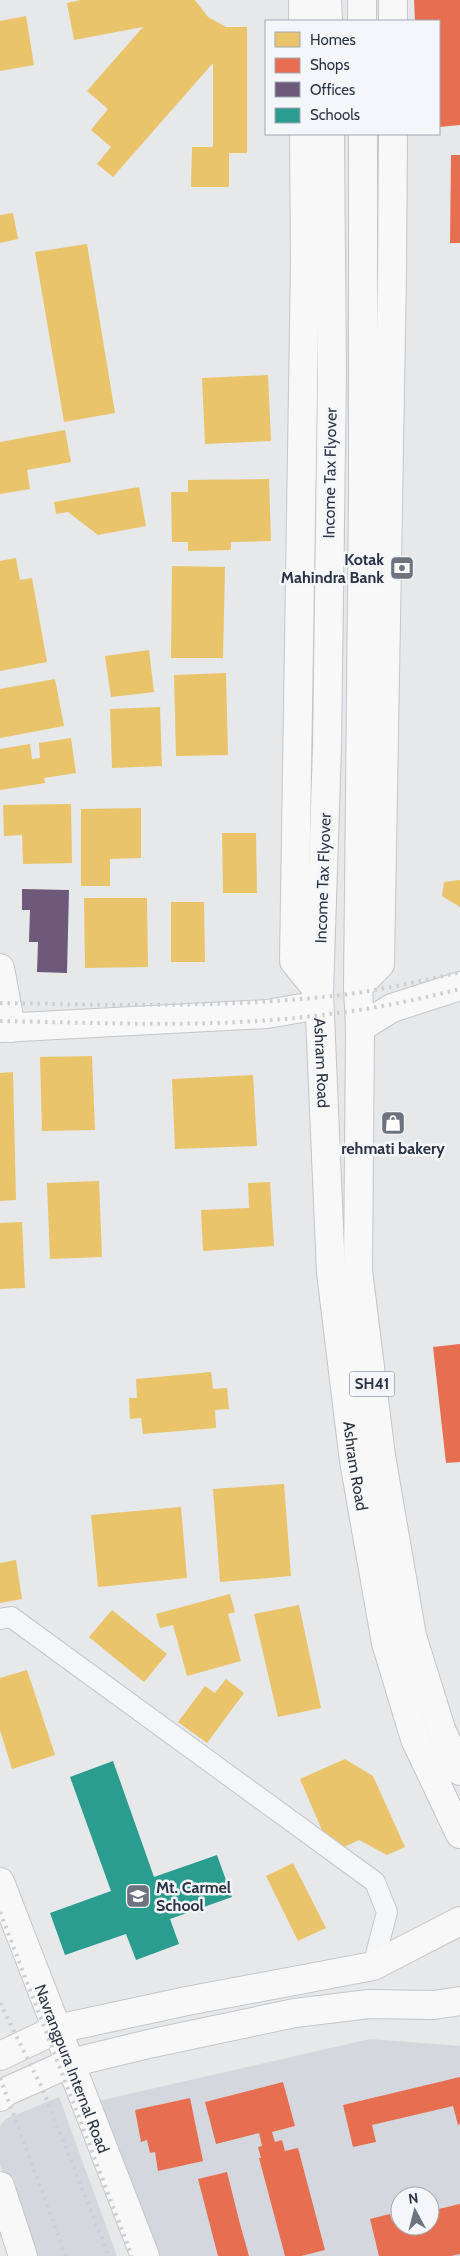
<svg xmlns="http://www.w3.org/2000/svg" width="460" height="2256" font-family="Cabin,sans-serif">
	<rect width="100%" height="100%" fill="#e6e8ea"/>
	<g fill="#d4d7dd" fill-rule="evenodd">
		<path d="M370,2039L460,2046V2256H143L85,2104ZM400,2196H430V2226H400Z"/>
		<path d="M59,2097L117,2256H33L0,2165V2126L6,2119Z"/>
	</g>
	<g fill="#e9c46a">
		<path d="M81,0H195L208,17L226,27H247V153H229V187H191L192,147H213V63L113,177L97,164L111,147L91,130L108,109L87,91L143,27L74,40L67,3Z"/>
		<path d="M26,16L34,65L0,71V21Z"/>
		<path d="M13,213L18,239L0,243V215Z"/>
		<path d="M87,244L115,413L64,422L35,252Z"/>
		<path d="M268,375L271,441L205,444L202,378Z"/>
		<path d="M65,430L71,462L27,470L30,489L0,494V442Z"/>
		<path d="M269,479L271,541L231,542V550L188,551V542H172L171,492H188V480Z"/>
		<path d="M139,487L146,526L98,535L68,512L56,514L54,502Z"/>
		<path d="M16,558L20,580L32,578L47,662L0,671V561Z"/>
		<path d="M172,566L225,567L223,658H171Z"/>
		<path d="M149,650L154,692L111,697L105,656Z"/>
		<path d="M226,673L228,755L176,756L174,675Z"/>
		<path d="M55,679L64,726L0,738V689Z"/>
		<path d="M160,707L162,766L112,768L110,709Z"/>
		<path d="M71,738L76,773L44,778L45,783L0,790V749L30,744L32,759L40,758L39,743Z"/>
		<path d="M71,804L72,863L23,864L22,835L4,836L3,805Z"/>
		<path d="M141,808V858L110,859V886H81V809Z"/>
		<path d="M222,833H256L257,893H223Z"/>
		<path d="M460,880V907L442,896L444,882Z"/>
		<path d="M84,898H147L148,967L85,968Z"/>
		<path d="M171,902H204L205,962H171Z"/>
		<path d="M92,1056L95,1130L42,1131L40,1057Z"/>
		<path d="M13,1072L16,1200L0,1201V1073Z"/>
		<path d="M253,1075L257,1146L175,1149L172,1079Z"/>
		<path d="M99,1181L102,1257L50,1259L47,1183Z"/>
		<path d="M270,1182L274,1246L203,1251L201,1210L249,1208L248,1183Z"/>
		<path d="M22,1222L25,1288L0,1289V1223Z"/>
		<path d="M211,1372L213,1389L227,1388L229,1409L215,1410L216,1428L143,1434L141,1418L130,1419L129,1398H137L136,1379Z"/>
		<path d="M284,1484L291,1576L220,1582L213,1489Z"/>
		<path d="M181,1507L187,1578L98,1587L91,1515Z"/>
		<path d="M16,1560L22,1599L0,1603V1563Z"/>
		<path d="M230,1594L235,1612L228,1614L241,1661L187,1676L173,1625L160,1628L156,1614Z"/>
		<path d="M299,1605L321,1708L278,1717L254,1614Z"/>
		<path d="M112,1610L167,1654L144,1682L89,1637Z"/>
		<path d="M27,1670L55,1755L12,1769L0,1730V1678Z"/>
		<path d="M226,1679L244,1693L207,1743L178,1722L205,1686L215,1693Z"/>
		<path d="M345,1759L373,1776L405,1847L387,1855L359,1840L340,1849L324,1835L300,1779Z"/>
		<path d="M293,1863L326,1928L298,1941L266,1876Z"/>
	</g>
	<g fill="#e76f51">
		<path d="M414,0H460V125L439,127V21H415Z"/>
		<path d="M451,155H460V243H450Z"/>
		<path d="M460,1344V1462L446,1463L433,1347Z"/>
		<path d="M460,2077V2124L458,2125L453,2106L372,2125L376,2142L353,2147L343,2105Z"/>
		<path d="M283,2082L295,2126L272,2132L275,2142L282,2140L285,2151L298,2148L325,2250L301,2256H285L259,2158H261L258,2147L262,2146L259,2133L216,2144L205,2102Z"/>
		<path d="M190,2098L203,2161L158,2171L155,2152L150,2153L147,2140L141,2142L135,2110Z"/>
		<path d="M227,2172L240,2224L249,2256H218L198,2179Z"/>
		<path d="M460,2204V2254L451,2256H379L370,2219L390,2214L392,2221L400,2219V2226H430V2211Z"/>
	</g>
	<path fill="#6d597a" d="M22,889L69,890L67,973L37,972L38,942H29L30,910H22Z"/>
	<path fill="#2a9d8f" d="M113,1761L154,1877L217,1855L232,1897L170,1919L179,1944L136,1960L126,1934L65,1955L50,1913L111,1891L70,1777Z"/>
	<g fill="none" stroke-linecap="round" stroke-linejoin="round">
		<defs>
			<path id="street" d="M0,1619L11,1617L375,1882L387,1912L373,1966"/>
			<g id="secondary">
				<path d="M303,0V21"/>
				<path d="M393,0V21"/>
				<path d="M304,134L305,262L294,961L319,992"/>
				<path d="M0,968L11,1028"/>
				<path d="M358,987L380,964L392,274L393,134"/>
				<path d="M0,1028L267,1014L319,1005"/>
				<path d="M360,1028L392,1008L460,986"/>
				<path id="s1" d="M0,1882L145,2256"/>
				<path d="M0,2056L57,2029L187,2001L373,1966L460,1921"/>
				<path d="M0,2097L5,2092L70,2063L153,2043L295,2013L369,2004L434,2005L460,2001"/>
				<path d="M0,2186L23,2256"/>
			</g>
			<g id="primary">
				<path d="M327,0L328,21"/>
				<path d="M362,0V21"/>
				<path id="s2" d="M330,134L332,375L327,747L319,992L331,1273L354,1461L386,1643L415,1739L460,1834"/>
				<path d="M363,134V496L358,987L360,1028L358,1270L381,1456L412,1636L441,1729L460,1771"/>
			</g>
		</defs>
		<use href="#street" stroke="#c4c6c8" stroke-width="22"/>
		<use href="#secondary" stroke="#c4c6c8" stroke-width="30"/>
		<use href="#primary" stroke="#c2c5c8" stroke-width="30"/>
		<use href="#street" stroke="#f5f6f7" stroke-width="20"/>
		<use href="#secondary" stroke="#f8f8f8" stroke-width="28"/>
		<use href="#primary" stroke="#f8f8f8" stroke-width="28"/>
		<g stroke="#cecfd2" stroke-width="4" stroke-dasharray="2.5 5" stroke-linecap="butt">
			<path d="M0,1003C111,1005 222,1008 333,996C376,991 419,982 460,972"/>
			<path d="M0,1021C112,1023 226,1029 337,1013C378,1008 420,999 460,989"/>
			<path d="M0,1912L132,2256"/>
			<path d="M0,2003L42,2088L109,2256"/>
			<path d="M0,2078L66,2256"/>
		</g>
	</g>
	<defs>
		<symbol id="bank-square" viewBox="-11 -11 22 22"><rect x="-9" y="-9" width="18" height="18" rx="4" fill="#6c737f" stroke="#f4f6f9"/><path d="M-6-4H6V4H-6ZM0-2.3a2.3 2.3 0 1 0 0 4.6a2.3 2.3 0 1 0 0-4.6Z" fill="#fff"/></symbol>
		<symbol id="shop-square" viewBox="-11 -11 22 22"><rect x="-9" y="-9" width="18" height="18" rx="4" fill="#6c737f" stroke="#f4f6f9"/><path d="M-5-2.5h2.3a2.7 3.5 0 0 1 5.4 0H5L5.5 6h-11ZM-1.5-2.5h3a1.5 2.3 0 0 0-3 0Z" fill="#fff"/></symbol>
		<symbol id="school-square" viewBox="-11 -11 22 22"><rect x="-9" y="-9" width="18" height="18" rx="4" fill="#6c737f" stroke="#f4f6f9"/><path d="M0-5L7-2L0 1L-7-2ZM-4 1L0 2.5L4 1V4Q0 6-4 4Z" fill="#fff"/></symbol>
	</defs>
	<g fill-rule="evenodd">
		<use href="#bank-square" x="388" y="554" width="28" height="28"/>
		<use href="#shop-square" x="379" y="1109" width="28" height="28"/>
		<use href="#school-square" x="124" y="1882" width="28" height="28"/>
	</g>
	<g text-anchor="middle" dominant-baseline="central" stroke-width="5" stroke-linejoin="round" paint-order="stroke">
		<rect fill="#f4f6f9" stroke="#676e7b" stroke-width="1" x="349.5" y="1371.5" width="45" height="25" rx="4"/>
		<g font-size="15" font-weight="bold" fill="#2b3445">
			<text x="372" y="1384">SH41</text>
		</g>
		<g font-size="16" fill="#2b3445" stroke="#f4f6f9">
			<text transform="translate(330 473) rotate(-89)">Income Tax Flyover</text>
			<text transform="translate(323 878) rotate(-88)">Income Tax Flyover</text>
			<text stroke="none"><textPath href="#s2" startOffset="929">Ashram Road</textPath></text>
			<text stroke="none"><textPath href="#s2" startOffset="1334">Ashram Road</textPath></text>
			<text stroke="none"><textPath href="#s1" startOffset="200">Navrangpura Internal Road</textPath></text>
		</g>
		<g font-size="16" font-weight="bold" fill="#2b3445" stroke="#f4f6f9" text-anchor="end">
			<text x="384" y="559">Kotak<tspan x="384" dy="18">Mahindra Bank</tspan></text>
			<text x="393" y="1148" text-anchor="middle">rehmati bakery</text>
			<text x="156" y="1887" text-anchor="start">Mt. Carmel<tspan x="156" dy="18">School</tspan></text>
		</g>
	</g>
	<rect x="265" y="20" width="175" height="115" fill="#f4f6f9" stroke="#a4a8b1"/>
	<rect x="275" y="32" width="25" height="15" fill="#e9c46a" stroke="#a4a8b1"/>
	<text x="310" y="45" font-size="15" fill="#2b3445">Homes</text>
	<rect x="275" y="58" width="25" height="15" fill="#e76f51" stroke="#a4a8b1"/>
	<text x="310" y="70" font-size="15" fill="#2b3445">Shops</text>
	<rect x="275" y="82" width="25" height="15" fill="#6d597a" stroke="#a4a8b1"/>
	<text x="310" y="95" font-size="15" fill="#2b3445">Offices</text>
	<rect x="275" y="108" width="25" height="15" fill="#2a9d8f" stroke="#a4a8b1"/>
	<text x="310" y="120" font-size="15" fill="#2b3445">Schools</text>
	<g transform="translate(415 2211) rotate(353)"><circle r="24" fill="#f4f6f9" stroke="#a4a8b1"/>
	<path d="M0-4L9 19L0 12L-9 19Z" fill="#6c737f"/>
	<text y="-8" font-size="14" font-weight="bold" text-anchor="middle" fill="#2b3445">N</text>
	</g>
</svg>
